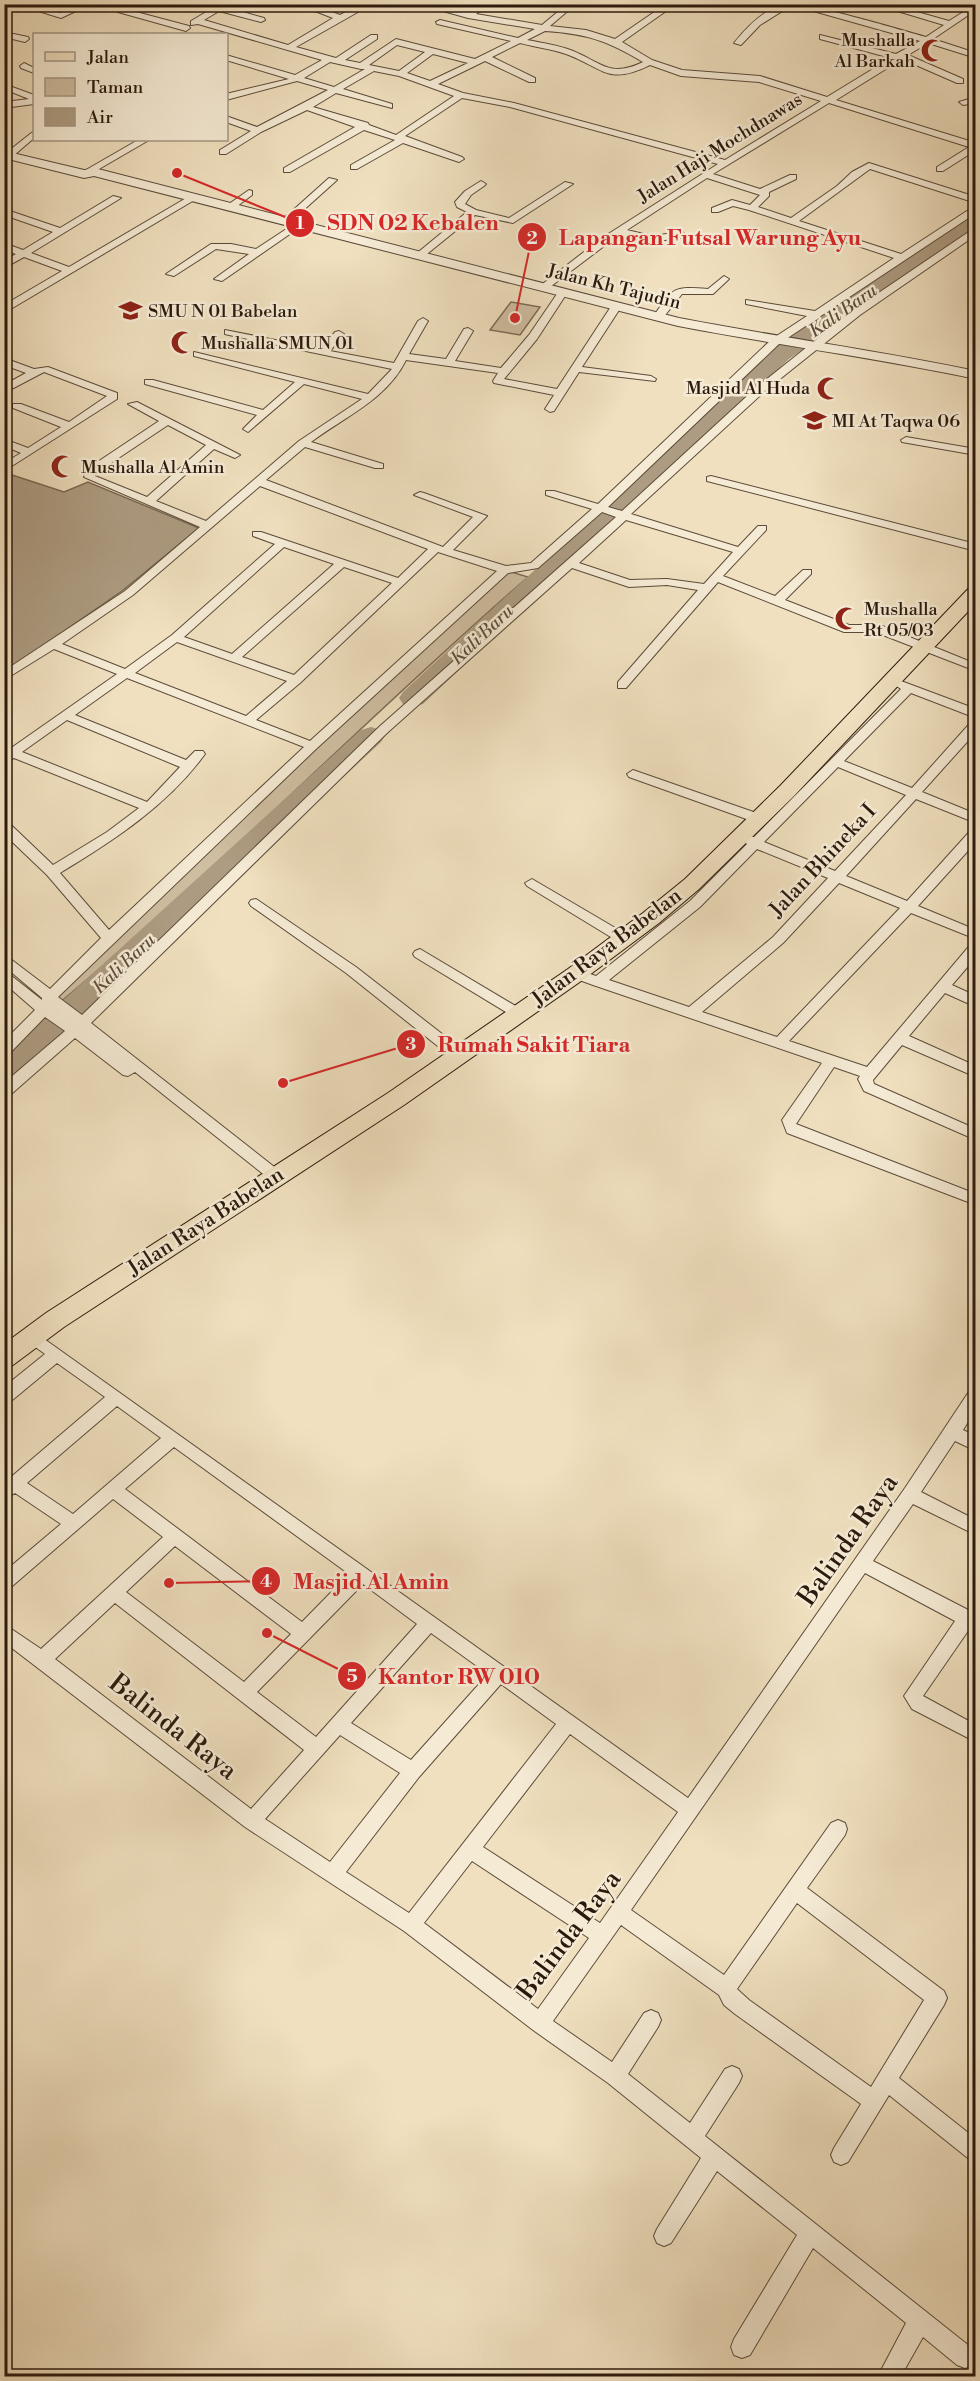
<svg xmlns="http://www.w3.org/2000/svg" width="980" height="2381" font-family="'Libre Bodoni',serif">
	<rect width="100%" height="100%" fill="#f0e0bf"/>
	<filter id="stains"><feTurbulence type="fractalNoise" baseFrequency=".00333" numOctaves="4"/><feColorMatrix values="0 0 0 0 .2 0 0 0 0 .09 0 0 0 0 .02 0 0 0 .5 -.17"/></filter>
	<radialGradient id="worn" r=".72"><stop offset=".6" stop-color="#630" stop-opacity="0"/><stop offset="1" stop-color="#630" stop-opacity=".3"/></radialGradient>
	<g fill="#cfbea1" stroke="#7d6c57" stroke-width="1.5">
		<path d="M511,302L540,307L520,335L490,330Z"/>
		<path d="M505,570L528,577C368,716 220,869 58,1004L51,997Z"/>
	</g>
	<path fill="#ad9c82" stroke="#796853" stroke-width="1.5" d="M6,473L64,492L88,482L199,528L122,591L5,672Z"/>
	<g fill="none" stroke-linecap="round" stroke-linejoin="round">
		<g fill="#ad9c82" fill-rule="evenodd">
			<path d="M976,212V228L789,359L423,704L413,706L403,704L399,698L403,692L773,349L968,213Z"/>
			<path d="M371,727L381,730L385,736L381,742L16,1081L4,1085V1054L361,730Z"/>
		</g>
		<defs>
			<g id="minor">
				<path d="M4,4H10L4,7Z"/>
				<path d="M16,4H31L60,13L74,8L78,10L61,18Z"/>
				<path d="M187,4L214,7L218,4H229L225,7L264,18L265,20L261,22L219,11L204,20L288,45L333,18L297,4H310L340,15L361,4H372L296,47L336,58L371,35H377V39L345,60L360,63L396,39L475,59L511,41L437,24L436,22L440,20L518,38L535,29L468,18L418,4H435L468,12L478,4H488L476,14L542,25L560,10L548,4H561L570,9L550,26L586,30L615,39L666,4H676L622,42L652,60L682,70L760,76L827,97L891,58L820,39V35L896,54L920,41L792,5L760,25L741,45L734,43C746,28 762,11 781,5C804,0 897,29 926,37L944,25L874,4H889L949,21L976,4V10L933,39L976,53V58L928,43L908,55L963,79V83H957L902,59L836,100L976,143V150L943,171H937V167L969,147L829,103L713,174L760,189L790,175H796V179L769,192V196L758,207L791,218L837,186L852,172L869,163L976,197V203L870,169L799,221L901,254L976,205V213L780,343L608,507L622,511L757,387L852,311L976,227V235L860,315L765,391L631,514L738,547L758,526H766V530L723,576L775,596L803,570H811V574L785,600L849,625H880L976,664V671L875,632H844L718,582L626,688H618V682L698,590L667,585L629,587L572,568L387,733L91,1023L282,1173L284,1177L282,1181H272L135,1072L128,1076L123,1075L75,1038L9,1096L4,1097V1083L65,1031L45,1017L9,1054L4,1055V1041L35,1010L4,983V970L42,1000V998L4,966V954L50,989L101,938L47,875L4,834V822L9,823L53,865L107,832L139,808L14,758L4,763V753L117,674L54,649L4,680V671L125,591L200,527L84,477L87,469L159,421L128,404L137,402L240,455L235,458L214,449L156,501L206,521L299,441L362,399L304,384L248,432L243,429L257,415L145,384V380H153L263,410L295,382L194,356V352L368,394L392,369L229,335L225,334V330L321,349L335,332L339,331L344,334L330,351L394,363L418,321L423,318L428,321L409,354L446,359L464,329L468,328L473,331L455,361L501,368L529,335L559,291L562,290L567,293L537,339L504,379L557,389L612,305H620L621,307L582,367L651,376L656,379L655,381L579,372L554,411L550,412L545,409L554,395L494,383L493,381L498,373L406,360C387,399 346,416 311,442L383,464V468H375L305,447L266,480L443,547L473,517L414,495L420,492L424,493L487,516L453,550L506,566L531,563L592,509L546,495V491H554L598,504L772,339L807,316L746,304V300L815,311L894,258L749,210L733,206L718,212H712V208L732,200L750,205L760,195L707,178L627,230L652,236L681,232L684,233V237L652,242L620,234L546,290H540V286L602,238L718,164L510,107L462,98L405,136L462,157L464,159L459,162L403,143L357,169H351V165L395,140L364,130L290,172H284V168L355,127L307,110L261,132L226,154H220V150L251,131L226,122V116L257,127L328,90L297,81L226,100V94L289,79L226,60V55L295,75L322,60L198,24L191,25V21L208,11ZM545,31C587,34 606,40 643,62C610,78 602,63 573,51C559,45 542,43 527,40ZM520,43C535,47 552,49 566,54C604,68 607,86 650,65L681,76L759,82L821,101L725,160L514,103L463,93L438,84L485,61L529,82H535V78L492,57ZM397,45L425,52L399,71L369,65ZM433,54L468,63L430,81L407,73ZM330,62L361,69H365L334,87L304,78ZM374,71L399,76L454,96L396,135L369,125L368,123L313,107L336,93L392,108V104L343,89ZM168,425L206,445L147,497L95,476L96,473ZM260,486L428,549L398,578L261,532H253V536L275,544L172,635L125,669L62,644L133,595ZM602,512L616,517L379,727L82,1015L58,997L316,749L508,573L538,568ZM626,520L733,552L704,584L667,579L630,580L579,563ZM284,547L334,564L232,654L184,637ZM438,552L497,571L310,741L256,720L300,683ZM344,567L392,583L294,675L242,657ZM177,642L287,681L246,716L135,673ZM127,678L304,747L109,930L60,873C114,840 167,806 205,754L203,751H195L186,760L75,715ZM67,720L180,767L147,802L22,752Z"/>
				<path d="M121,8L189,26L190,28L186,31L118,12V8Z"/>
				<path d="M4,32L28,37L29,39L25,42L4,37Z"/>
				<path d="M24,63L34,68V73L21,68L20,66Z"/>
				<path d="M4,84L34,95V104L4,108V102L29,99L4,89Z"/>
				<path d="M976,97V103L963,105L959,102Z"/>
				<path d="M34,131V138L12,157H6V153Z"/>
				<path d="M138,140H149L87,176L79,174Z"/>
				<path d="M976,167V174L972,173L970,171Z"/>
				<path d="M329,178L337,180L288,224H282V220Z"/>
				<path d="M481,181L486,184L484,186L471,195L465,204L476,210L509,218L565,182L573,184L513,223L475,215L422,258H416V254L467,212L457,207L455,202L465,191Z"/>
				<path d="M249,190L252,191V195L232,210H226V206Z"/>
				<path d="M113,196L121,198L31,253L69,267L188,197L196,199L4,313V305L62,271L24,257L4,268V261L16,254L4,250V243L23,250L53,232L4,215V209L60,228Z"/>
				<path d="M297,222L300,223V227L222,281L214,279L249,254L216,249L174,276L166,274L211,244H231L256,249Z"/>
				<path d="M724,276L729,279L713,294H682L662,319L653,317C673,288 672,286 708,289Z"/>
				<path d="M4,358L34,369L48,367L117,393V399L4,471V463L21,453L4,446V439L28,448L61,427L13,408V404H21L69,422L107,396L44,372L4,393V385L26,373L4,365Z"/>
				<path d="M906,437L976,449V455L902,442L901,440Z"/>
				<path d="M711,476L976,544V551L707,481V477Z"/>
				<path d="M901,681L976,709V718L911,693L844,761L912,788L972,721L976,720V732L922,792L976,814V823L916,799L846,876L907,901L971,830L976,829V842L918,906L976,930V939L911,913L789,1041L867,1067L971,944L976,943V957L952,985L976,996V1007L945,993L909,1036L976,1066V1077L902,1045L873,1080L874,1084L976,1129V1140L864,1091L858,1079L860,1076L834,1067L796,1124L976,1194V1205L787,1133L782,1120L822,1063L593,985L571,977L569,974L576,969L596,976L690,901L747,844L740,839L741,836L754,837L901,689L895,685ZM838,767L906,795L835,871L764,842ZM757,849L828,878L773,937L689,1007L609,980L700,907ZM839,883L900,908L777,1037L702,1012L783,943Z"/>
				<path d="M633,770L762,815L763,818L762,821H752L629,777L627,774Z"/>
				<path d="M532,879L629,936L631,939L629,942H619L527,886L525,883Z"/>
				<path d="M256,899L356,967L464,1051L466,1055L464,1059H454L346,973L251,906L249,903L251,900Z"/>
				<path d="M420,949L524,1011L526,1014L524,1017H514L415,957L413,954L415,951Z"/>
				<path d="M33,1331L688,1798L905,1488L970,1390L976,1389V1409L963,1430L976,1436V1451L955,1441L921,1492L976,1520V1535L913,1504L873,1561L976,1614V1630L970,1628L923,1696L976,1725V1742L912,1709L904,1696L955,1621L865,1573L631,1910L724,1975L831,1823L838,1820L845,1823L847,1829L845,1835L807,1888L944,1991L947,1998L944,2005L899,2078L976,2139V2162L969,2159L889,2095L848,2162L841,2165L834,2162L831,2155L834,2148L861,2104L735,2014L724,2005L719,1995L621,1925L553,2021L612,2062L644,2013L651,2010L658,2013L661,2020L658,2027L628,2074L690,2123L725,2069L732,2066L739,2069L742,2076L739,2083L705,2136L973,2349L976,2356L973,2365L965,2368L957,2365L923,2337L901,2376H878L906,2323L813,2248L750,2355L742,2358L734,2355L731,2347L734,2339L797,2235L717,2171L671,2243L664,2246L657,2243L654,2236L657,2229L701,2158L608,2083L533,2030L404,1931L245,1827L4,1642V1624L41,1649L163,1537L113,1499L10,1588L4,1590V1572L61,1524L15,1493L4,1500V1483L105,1397L57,1363L10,1402L4,1403V1387L45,1354L27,1341L25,1337L27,1333ZM117,1406L161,1438L73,1514L27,1483ZM174,1447L349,1574L302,1622L125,1489ZM175,1546L291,1634L244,1682L126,1592ZM363,1584L417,1624L316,1737L257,1692ZM115,1603L304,1750L251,1809L55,1659ZM431,1633L488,1674L411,1760L351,1723ZM501,1684L556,1724L409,1913L346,1872L419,1777ZM570,1734L678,1812L600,1923L483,1847ZM340,1735L400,1773L330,1862L265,1819ZM472,1861L589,1938L538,2009L424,1923ZM797,1903L924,2000L871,2087L749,2000L737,1989Z"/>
			</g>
			<path id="tertiary" d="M4,151L84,170L98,169L679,318C777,337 877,350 976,371V379C877,358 777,345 678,326L94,176L84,178L4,158Z"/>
			<path id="primary" d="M976,587V603L794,796L699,889L659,923L584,979L404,1105L64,1327L13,1365L4,1368V1344L46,1313L388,1093L568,969L643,913L685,879L780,786L969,588Z"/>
		</defs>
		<use href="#minor" stroke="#5c4b3a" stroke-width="2"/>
		<use href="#tertiary" stroke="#5c4b3a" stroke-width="2"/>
		<use href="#primary" stroke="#2b190d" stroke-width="2"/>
		<use href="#minor" fill="#f5ebd5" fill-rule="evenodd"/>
		<use href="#tertiary" fill="#f5ebd5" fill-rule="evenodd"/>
		<use href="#primary" fill="#f0e0bf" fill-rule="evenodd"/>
	</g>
	<defs>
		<symbol id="mosque-bare" viewBox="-9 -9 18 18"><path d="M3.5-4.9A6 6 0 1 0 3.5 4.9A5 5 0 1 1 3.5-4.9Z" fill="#8f2418" stroke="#f5ebd5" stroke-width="2.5" paint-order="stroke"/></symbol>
		<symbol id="school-bare" viewBox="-9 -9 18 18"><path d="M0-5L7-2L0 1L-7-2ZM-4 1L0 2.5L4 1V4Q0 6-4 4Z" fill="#8f2418" stroke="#f5ebd5" stroke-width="2.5" paint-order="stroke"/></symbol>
	</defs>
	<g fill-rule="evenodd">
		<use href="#mosque-bare" x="916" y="34" width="33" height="33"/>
		<use href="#school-bare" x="114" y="294" width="33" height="33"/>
		<use href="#mosque-bare" x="166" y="326" width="33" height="33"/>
		<use href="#mosque-bare" x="812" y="372" width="33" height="33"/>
		<use href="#school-bare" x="798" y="404" width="33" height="33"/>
		<use href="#mosque-bare" x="46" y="450" width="33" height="33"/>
		<use href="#mosque-bare" x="830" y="602" width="33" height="33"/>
	</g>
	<g text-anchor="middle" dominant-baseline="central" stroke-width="5" stroke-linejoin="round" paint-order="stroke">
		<g font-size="18" fill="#2b190d" stroke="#f5ebd5" text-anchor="start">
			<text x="915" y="40" text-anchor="end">Mushalla<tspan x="915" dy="21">Al Barkah</tspan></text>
			<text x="148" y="311">SMU N 01 Babelan</text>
			<text x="201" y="343">Mushalla SMUN 01</text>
			<text x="810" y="388" text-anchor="end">Masjid Al Huda</text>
			<text x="832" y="421">MI At Taqwa 06</text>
			<text x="81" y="467">Mushalla Al Amin</text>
			<text x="864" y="609">Mushalla<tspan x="864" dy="21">Rt 05/03</tspan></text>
		</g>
		<g font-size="18" fill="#2b190d" stroke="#f5ebd5">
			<text transform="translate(720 148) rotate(-32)">Jalan Haji Mochdnawas</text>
			<text transform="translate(614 287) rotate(14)">Jalan Kh Tajudin</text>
		</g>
		<g font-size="18" font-style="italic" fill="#5f4d3c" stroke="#f5ebd5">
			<text transform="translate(843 311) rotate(-35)">Kali Baru</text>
			<text transform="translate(482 635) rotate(-43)">Kali Baru</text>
			<text transform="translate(124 964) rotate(-43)">Kali Baru</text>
		</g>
		<g font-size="21" fill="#2b190d" stroke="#f5ebd5">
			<text transform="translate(823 861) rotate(-47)">Jalan Bhineka I</text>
			<text transform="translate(607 948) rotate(-37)">Jalan Raya Babelan</text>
			<text transform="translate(206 1222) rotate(-33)">Jalan Raya Babelan</text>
		</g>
		<g font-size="26" fill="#2b190d" stroke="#f5ebd5">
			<text transform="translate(848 1540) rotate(-55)">Balinda Raya</text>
			<text transform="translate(173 1727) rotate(38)">Balinda Raya</text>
			<text transform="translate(569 1935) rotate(-53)">Balinda Raya</text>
		</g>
	</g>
	<path fill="none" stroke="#d62828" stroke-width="2" d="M177 173L300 223M515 318L532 237M283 1083L411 1044M169 1583L266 1581M267 1633L352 1676"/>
	<g fill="#d62828" stroke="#f5ebd5" stroke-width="2">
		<circle cx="177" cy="173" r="6"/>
		<circle cx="515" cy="318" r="6"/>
		<circle cx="283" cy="1083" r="6"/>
		<circle cx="169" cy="1583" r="6"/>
		<circle cx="267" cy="1633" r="6"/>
		<circle cx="300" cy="223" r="15"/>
		<circle cx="532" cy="237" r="15"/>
		<circle cx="411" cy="1044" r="15"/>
		<circle cx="266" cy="1581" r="15"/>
		<circle cx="352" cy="1676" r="15"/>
	</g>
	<g font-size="18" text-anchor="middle" font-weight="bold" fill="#fff">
		<text x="300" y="229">1</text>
		<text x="532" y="244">2</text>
		<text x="411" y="1050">3</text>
		<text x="266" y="1587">4</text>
		<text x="352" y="1682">5</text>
	</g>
	<g font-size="22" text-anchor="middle" font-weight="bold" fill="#d62828" stroke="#f5ebd5" stroke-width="5" stroke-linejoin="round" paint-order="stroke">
		<text x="413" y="230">SDN 02 Kebalen</text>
		<text x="710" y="245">Lapangan Futsal Warung Ayu</text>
		<text x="534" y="1052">Rumah Sakit Tiara</text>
		<text x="371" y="1589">Masjid Al Amin</text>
		<text x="459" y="1684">Kantor RW 010</text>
	</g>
	<rect width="980" height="2381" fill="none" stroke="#f0e0bf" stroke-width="24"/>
	<rect x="6" y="6" width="968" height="2369" fill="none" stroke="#2b190d" stroke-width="3"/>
	<rect x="12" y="12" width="956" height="2357" fill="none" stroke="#2b190d" stroke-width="1.5"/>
	<rect x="33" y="33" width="195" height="108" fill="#f5ebd5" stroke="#a49785" stroke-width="1.5"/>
	<rect x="45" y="52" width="30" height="9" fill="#f0e0bf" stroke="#a49785" stroke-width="1.5"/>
	<text x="87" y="63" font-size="18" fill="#2b190d">Jalan</text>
	<rect x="45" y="78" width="30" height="18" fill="#cfbea1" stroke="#a49785" stroke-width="1.5"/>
	<text x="87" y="93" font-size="18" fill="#2b190d">Taman</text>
	<rect x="45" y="108" width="30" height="18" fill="#ad9c82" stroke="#a49785" stroke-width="1.5"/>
	<text x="87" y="123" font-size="18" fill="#2b190d">Air</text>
	<rect width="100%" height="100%" filter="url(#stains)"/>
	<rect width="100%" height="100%" fill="url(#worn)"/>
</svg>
